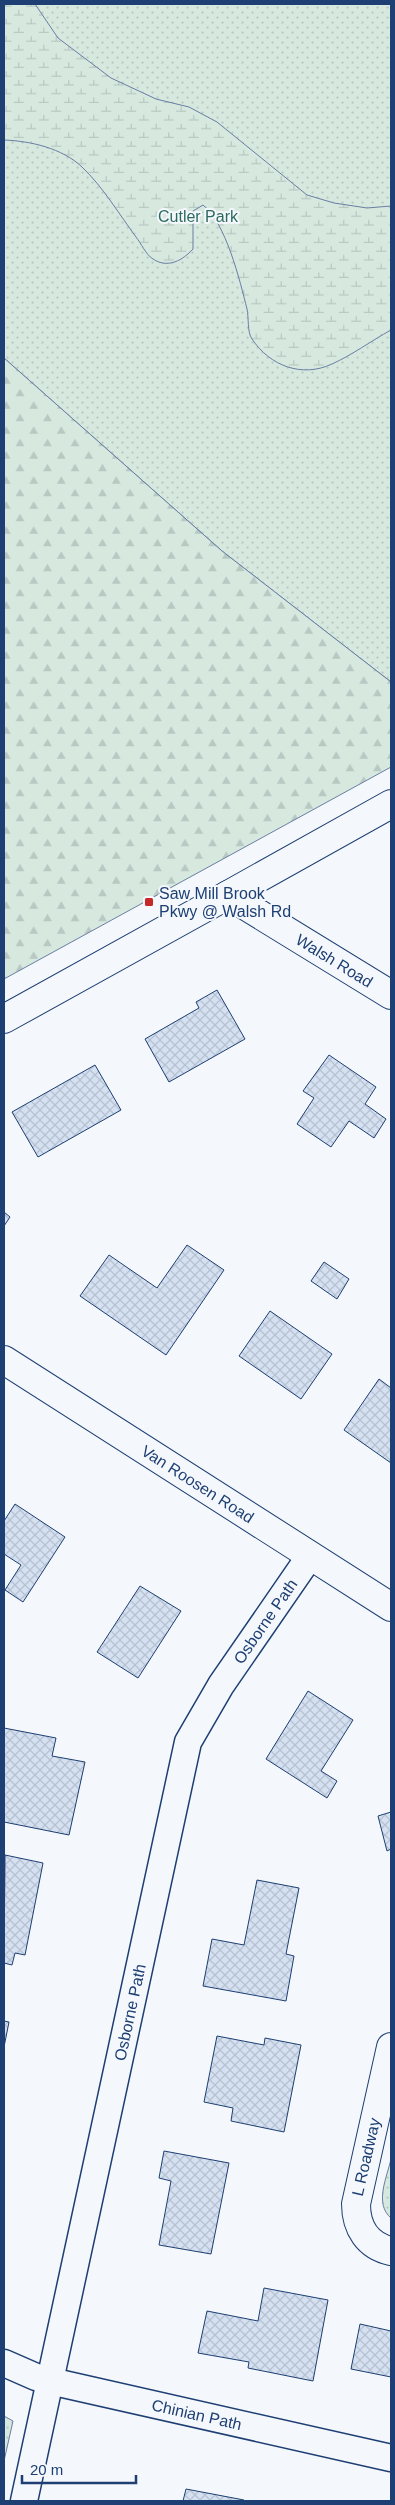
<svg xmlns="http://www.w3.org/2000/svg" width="395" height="2505" font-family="Helvetica,sans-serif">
	<defs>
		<pattern id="green-dots" width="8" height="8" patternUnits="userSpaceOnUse" patternTransform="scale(1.25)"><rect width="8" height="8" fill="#d7e8df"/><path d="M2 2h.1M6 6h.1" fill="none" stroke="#b8c8c3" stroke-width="1.8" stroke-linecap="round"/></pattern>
		<pattern id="forest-firs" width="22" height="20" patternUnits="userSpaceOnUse" patternTransform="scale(1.25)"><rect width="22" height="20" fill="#d7e8df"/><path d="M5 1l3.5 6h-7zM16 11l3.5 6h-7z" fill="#b8c8c3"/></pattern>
		<pattern id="wetland-marsh" width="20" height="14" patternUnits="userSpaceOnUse" patternTransform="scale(1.25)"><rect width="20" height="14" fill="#d7e8df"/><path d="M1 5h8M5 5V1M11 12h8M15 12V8" fill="none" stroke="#b8c8c3"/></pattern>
		<pattern id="building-cross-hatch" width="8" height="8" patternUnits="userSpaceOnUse" patternTransform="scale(1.25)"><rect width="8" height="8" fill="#d5e0f0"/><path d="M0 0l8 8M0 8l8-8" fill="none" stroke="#b6c1d1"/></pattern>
	</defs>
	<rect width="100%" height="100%" fill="#f4f7fb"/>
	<g fill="url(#green-dots)" stroke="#687fa3">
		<path d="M4,4H391V682L222,551L4,358Z"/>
		<path d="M391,2159V2218C374,2204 387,2177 391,2159Z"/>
		<path d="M4,2416L13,2421L4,2461Z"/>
	</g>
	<path fill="url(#forest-firs)" stroke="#687fa3" d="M4,358L222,551L391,682V767L4,979Z"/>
	<path fill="url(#wetland-marsh)" stroke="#687fa3" d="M4,4H35L58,38L111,78L156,99L189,107L217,122L307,195L334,203L367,208L391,206V330C371,341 352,355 332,364C302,378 270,366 252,339C247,332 249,318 247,309C240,281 226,223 203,205L193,211V249C183,260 168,269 153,259C146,255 141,243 136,237C119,214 103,187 82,167C62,148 30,141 4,140Z"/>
	<g fill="url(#building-cross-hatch)" stroke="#1d3f73">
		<path d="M217,990L245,1039L169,1082L145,1039L199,1008L196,1002Z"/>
		<path d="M329,1055L376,1087L365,1104L386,1119L374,1138L349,1121L331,1147L297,1124L314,1098L303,1091Z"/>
		<path d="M95,1065L121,1110L38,1157L12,1112Z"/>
		<path d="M4,1212L10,1217L4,1226Z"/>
		<path d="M187,1245L224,1270L166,1355L80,1296L109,1255L157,1288Z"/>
		<path d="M324,1262L349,1279L337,1299L311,1281Z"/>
		<path d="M270,1311L332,1354L301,1399L239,1356Z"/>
		<path d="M379,1379L391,1388V1463L344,1430Z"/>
		<path d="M15,1504L65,1537L23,1602L5,1590L21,1565L4,1554V1521Z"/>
		<path d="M140,1586L181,1611L138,1678L97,1652Z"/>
		<path d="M308,1691L353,1720L321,1771L337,1781L327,1798L266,1759Z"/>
		<path d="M4,1728L56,1738L52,1756L85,1762L69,1835L4,1822Z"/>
		<path d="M391,1812V1849L387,1851L378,1816Z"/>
		<path d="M5,1855L43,1863L25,1955L15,1953L12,1965L4,1963Z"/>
		<path d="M257,1880L299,1888L286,1954L294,1956L286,2001L203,1986L212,1939L244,1945Z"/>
		<path d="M4,2021L9,2022L4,2047Z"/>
		<path d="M217,2036L264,2045L265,2038L301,2045L284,2132L231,2121L233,2108L204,2102Z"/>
		<path d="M164,2151L229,2163L211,2254L159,2245L171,2181L159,2178Z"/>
		<path d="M264,2288L328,2300L313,2381L248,2368L249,2362L198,2353L207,2311L258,2321Z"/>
		<path d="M360,2324L391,2331V2377L351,2369Z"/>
		<path d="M186,2489L244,2500V2501H183Z"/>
	</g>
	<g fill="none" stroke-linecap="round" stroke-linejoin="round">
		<defs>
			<g id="pedestrian">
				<path id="s1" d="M4,2363L36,2377L50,2381L391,2458"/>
				<path id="s2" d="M24,2501L188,1742L221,1685L310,1556"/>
			</g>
			<g id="minor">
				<path d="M228,895L391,804"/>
				<path id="s3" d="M4,1360L391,1607"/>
				<path d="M391,2047L356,2204C356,2228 368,2246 391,2251"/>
			</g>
			<g id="tertiary">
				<path id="s4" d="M4,1019L228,895L391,995"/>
			</g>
		</defs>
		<use href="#pedestrian" stroke="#1d3f73" stroke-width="29"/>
		<use href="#minor" stroke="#1d3f73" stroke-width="30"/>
		<use href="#tertiary" stroke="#1d3f73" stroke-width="30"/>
		<use href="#pedestrian" stroke="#f4f7fb" stroke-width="26"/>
		<use href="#minor" stroke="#f4f7fb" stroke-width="28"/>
		<use href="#tertiary" stroke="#f4f7fb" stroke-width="28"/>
	</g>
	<rect fill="#c62828" stroke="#f4f7fb" stroke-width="2" x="144" y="897" width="10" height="10" rx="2.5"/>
	<g text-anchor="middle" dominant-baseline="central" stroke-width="4" stroke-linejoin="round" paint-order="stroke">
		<g font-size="16" fill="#2c6c60" stroke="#f4f7fb">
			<text x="198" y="216">Cutler Park</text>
		</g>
		<g font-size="16" fill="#1d3f73" stroke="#f4f7fb" text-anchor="start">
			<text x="159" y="893">Saw Mill Brook<tspan x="159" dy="18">Pkwy @ Walsh Rd</tspan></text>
		</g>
		<g font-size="16" fill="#1d3f73" stroke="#f4f7fb">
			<text stroke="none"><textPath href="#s4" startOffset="381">Walsh Road</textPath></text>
			<text stroke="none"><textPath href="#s3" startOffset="230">Van Roosen Road</textPath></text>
			<text stroke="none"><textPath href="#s2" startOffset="920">Osborne Path</textPath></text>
			<text stroke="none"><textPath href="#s2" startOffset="500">Osborne Path</textPath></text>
			<text transform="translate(366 2157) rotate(-77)">L Roadway</text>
			<text stroke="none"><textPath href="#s1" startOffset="200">Chinian Path</textPath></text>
		</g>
	</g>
	<rect width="395" height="2505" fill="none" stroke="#1d3f73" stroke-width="10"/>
	<path d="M22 2475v8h114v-8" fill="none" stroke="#1d3f73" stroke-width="2.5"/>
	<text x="30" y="2475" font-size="15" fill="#1d3f73" stroke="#f4f7fb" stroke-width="4" paint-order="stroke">20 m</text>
</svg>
